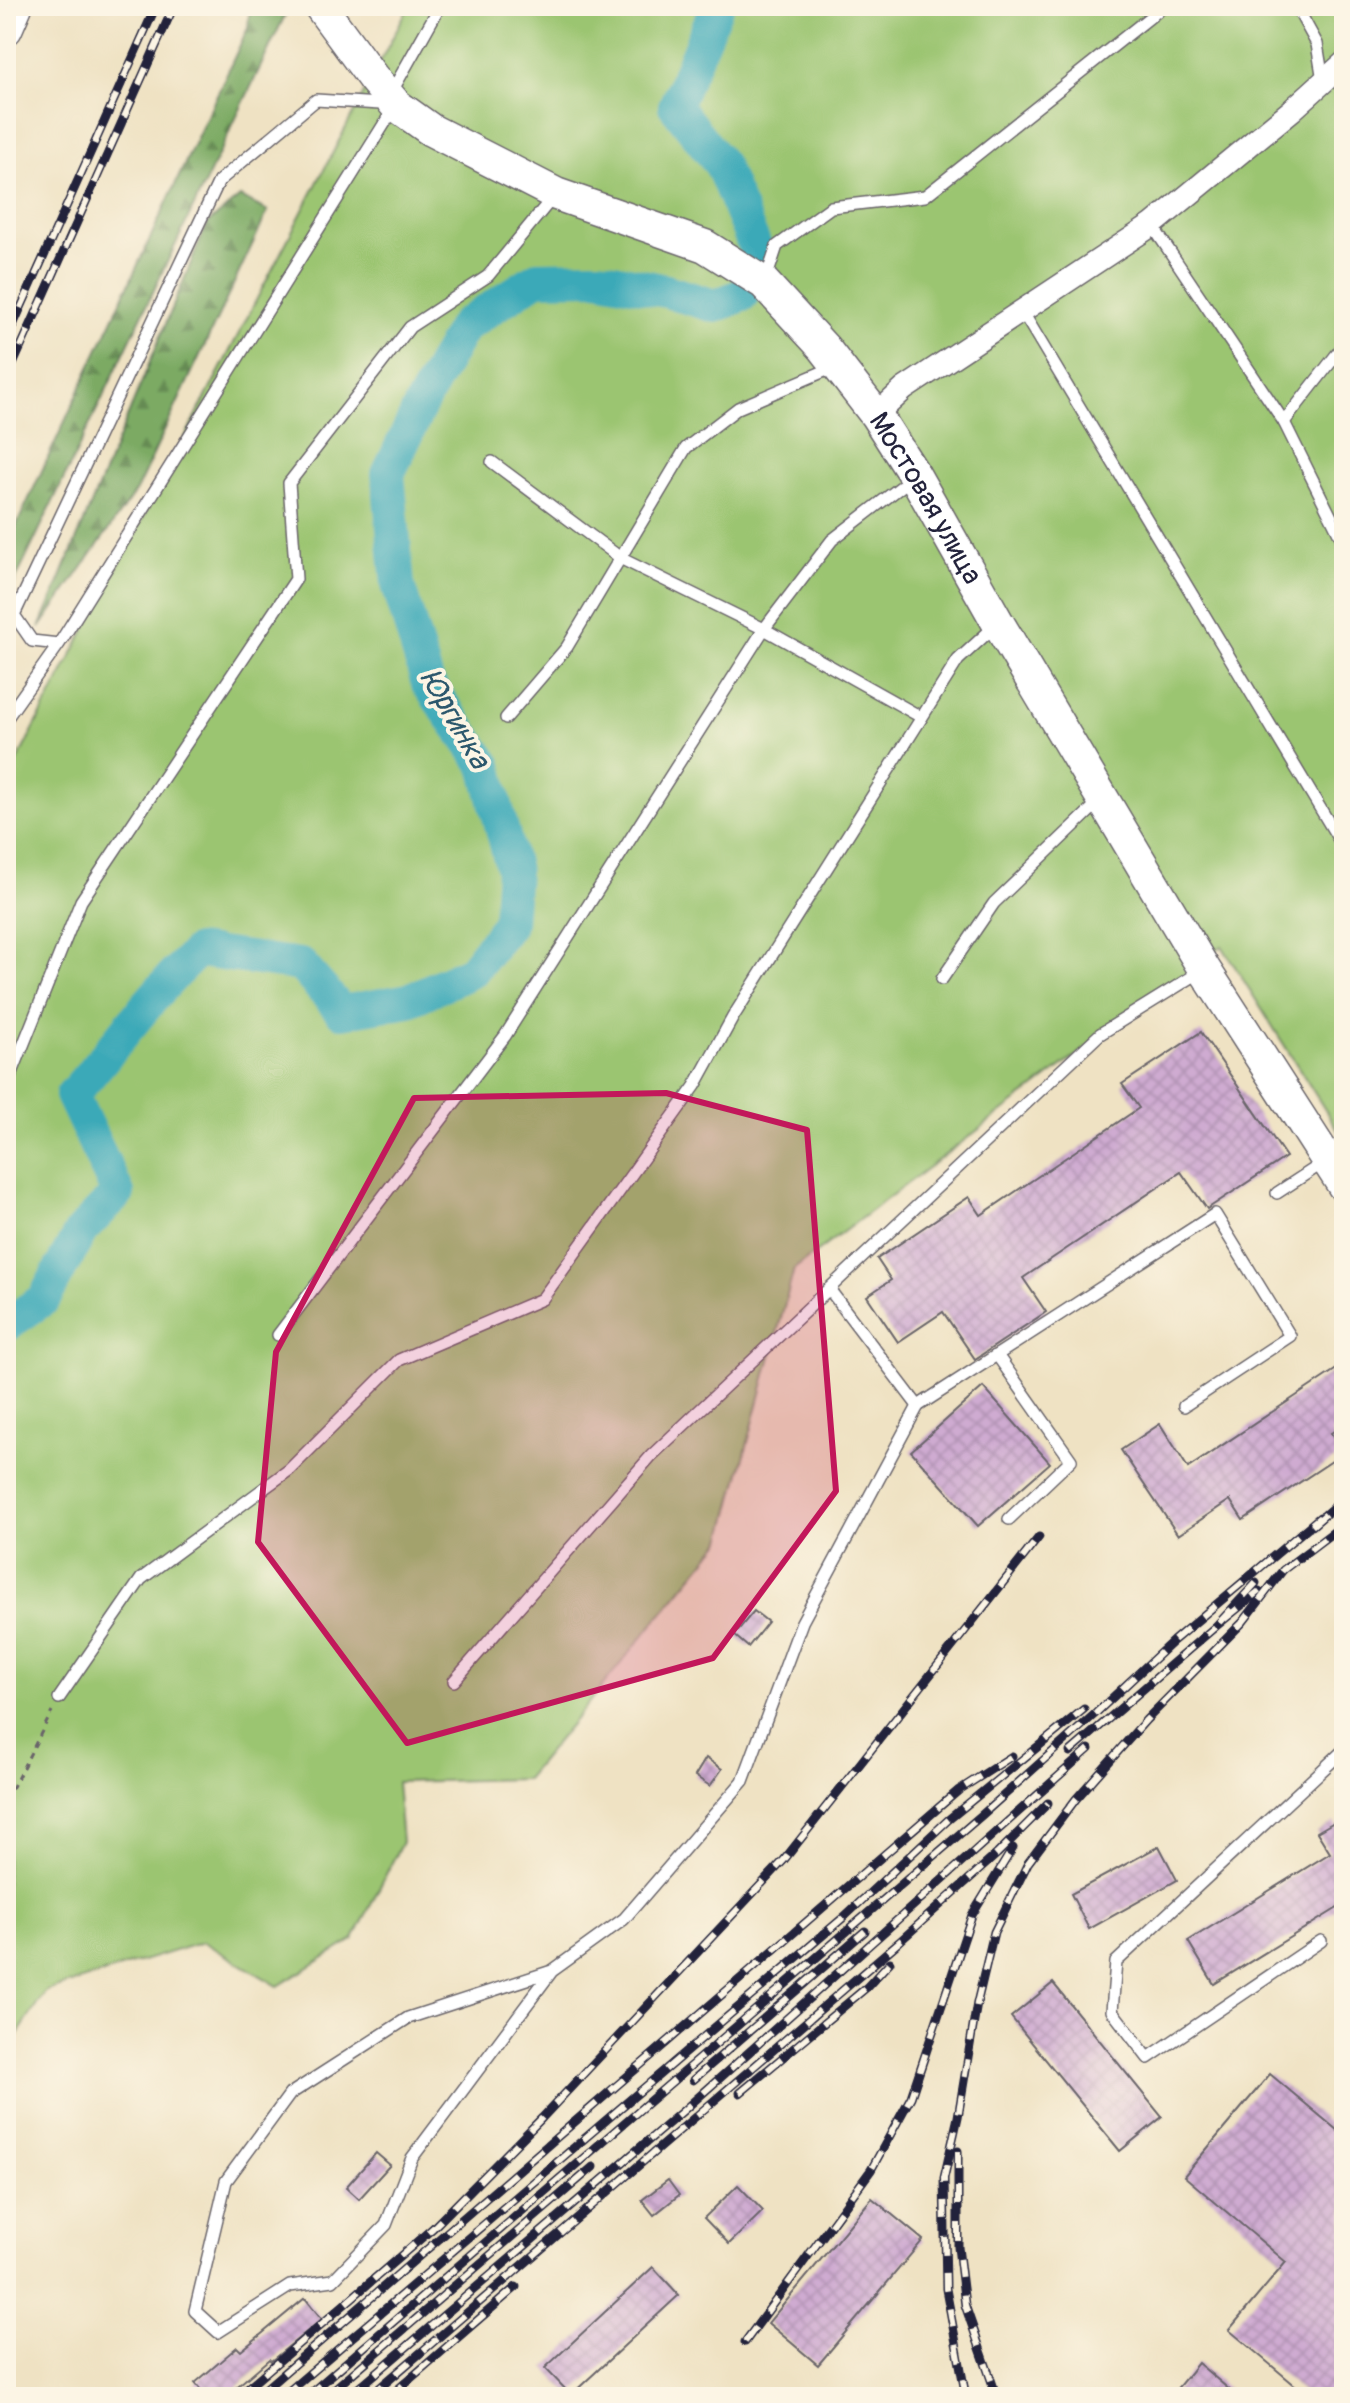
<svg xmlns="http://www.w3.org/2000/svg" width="1350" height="2403" font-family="Pangolin,sans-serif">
	<defs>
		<pattern id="forest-firs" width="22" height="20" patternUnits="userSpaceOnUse" patternTransform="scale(2)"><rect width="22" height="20" fill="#7caa63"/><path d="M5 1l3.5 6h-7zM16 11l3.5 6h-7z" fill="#658a53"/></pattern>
		<pattern id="building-cross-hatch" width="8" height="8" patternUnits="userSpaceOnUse" patternTransform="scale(2)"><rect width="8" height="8" fill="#cfabd1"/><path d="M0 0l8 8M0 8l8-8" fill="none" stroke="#b193b4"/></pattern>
	</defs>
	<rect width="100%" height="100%" fill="#fcf5e5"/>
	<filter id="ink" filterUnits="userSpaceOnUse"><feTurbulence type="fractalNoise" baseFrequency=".0125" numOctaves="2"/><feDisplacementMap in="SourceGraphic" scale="16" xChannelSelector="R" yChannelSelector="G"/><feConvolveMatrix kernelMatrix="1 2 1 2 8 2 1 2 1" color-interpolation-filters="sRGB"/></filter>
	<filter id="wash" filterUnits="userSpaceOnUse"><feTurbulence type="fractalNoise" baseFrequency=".006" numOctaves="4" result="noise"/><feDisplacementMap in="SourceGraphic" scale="32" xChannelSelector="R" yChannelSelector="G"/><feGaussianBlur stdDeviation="1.8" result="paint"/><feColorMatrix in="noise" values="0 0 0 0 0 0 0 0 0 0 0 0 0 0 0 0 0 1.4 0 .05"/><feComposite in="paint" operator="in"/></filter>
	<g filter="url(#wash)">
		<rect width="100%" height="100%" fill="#efe2c3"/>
		<path fill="#9bc571" stroke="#5e7456" stroke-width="2" d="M409,6H1344V1140L1222,946L794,1269L722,1540L526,1779L397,1782L402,1842L354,1939L278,1986L203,1942L46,1991L14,2040L6,2042V782Z"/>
		<g fill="url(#forest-firs)" stroke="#4f664f" stroke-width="2">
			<path d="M250,6H285L288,9L6,600V548L248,28Z"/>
			<path d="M240,197L268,211L137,489L40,628L207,224Z"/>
		</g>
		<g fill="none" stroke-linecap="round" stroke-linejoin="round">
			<g stroke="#3aa9b8" stroke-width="34">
				<path d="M717,6L675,106L721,165L756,249"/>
				<path d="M6,1325L44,1299L81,1231L118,1193L72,1095C115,1047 151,994 198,951L301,965L342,1012L409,1000L472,971L509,923L513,871L486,766L428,684L398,585L388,474L422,402L464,326L537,278L599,277L666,291L715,306L742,295"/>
			</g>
		</g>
		<g id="blocks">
			<g fill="url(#building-cross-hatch)">
				<path d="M1201,1032L1286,1157L1207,1209L1181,1172L1023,1278L1046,1312L975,1359L943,1312L898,1342L867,1296L891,1280L877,1259L969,1197L981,1215L1139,1108L1122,1084Z"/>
				<path d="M1344,1364V1424L1331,1433L1344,1453L1243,1520L1230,1500L1178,1535L1121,1450L1160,1424L1188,1468Z"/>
				<path d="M983,1387L1050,1463L978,1526L911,1451Z"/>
				<path d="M754,1611L768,1622L748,1647L734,1635Z"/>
				<path d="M706,1758L722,1769L710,1786L695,1776Z"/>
				<path d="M1334,1822L1344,1838V1904L1214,1984L1188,1941L1330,1853L1317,1832Z"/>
				<path d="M1159,1846L1177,1880L1089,1929L1071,1894Z"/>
				<path d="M1053,1983L1162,2117L1120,2151L1011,2017Z"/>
				<path d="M1270,2074L1344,2136V2397H1309L1229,2330L1286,2262L1184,2176Z"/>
				<path d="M376,2153L390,2165L359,2199L346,2187Z"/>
				<path d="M668,2180L679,2195L654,2215L642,2200Z"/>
				<path d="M738,2185L763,2211L729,2244L704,2218Z"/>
				<path d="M872,2198L923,2240L818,2365L768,2323Z"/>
				<path d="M653,2267L679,2295L571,2395L545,2368Z"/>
				<path d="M305,2298L322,2319L271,2361L269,2359L225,2397H207L195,2383L237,2347L241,2351Z"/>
				<path d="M1198,2363L1238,2397H1170Z"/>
			</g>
		</g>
	</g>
	<g filter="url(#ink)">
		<use href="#blocks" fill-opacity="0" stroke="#6a656b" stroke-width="2"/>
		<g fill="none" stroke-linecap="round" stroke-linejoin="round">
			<defs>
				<g id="lane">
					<path d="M1296,6L1317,44L1323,80"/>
					<path d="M391,93L440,6"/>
					<path d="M1152,225L1284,422L1344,543"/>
					<path d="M766,279L777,246L831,207L925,196L1164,6"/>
					<path d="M1022,311L1344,848"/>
					<path d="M1284,422L1344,345"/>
					<path d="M492,462L622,559L764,629L921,717"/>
					<path d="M506,718L567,647L686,448L738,408L834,367"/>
					<path d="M6,719L59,644L396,105L316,100L219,181L14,615L32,641L59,644"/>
					<path d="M942,979L994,903L1099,802"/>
					<path d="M6,1088L81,901L296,579L289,483L410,327L488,276L553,197"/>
					<path d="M1277,1193L1326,1161"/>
					<path d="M829,1289L918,1406L1215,1214L1290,1336L1184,1406"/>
					<path d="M278,1335L505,1036L764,629L832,540L911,479"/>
					<path d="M997,1355L1071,1460L1009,1519"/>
					<path d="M454,1681L651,1456L1100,1034L1200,972"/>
					<path d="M59,1698L141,1579L289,1470L399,1360L542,1299L695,1086L733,1017L958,660L995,626"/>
					<path d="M1321,1941L1148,2058L1112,2011L1116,1962L1344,1750"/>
					<path d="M552,1971L408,2018L290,2094L226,2181L195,2311L218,2332L290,2286L333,2280L386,2225L412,2158L552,1971L624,1919L743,1781L802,1622L918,1406"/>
				</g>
				<path id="street" d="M876,415L904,389L1152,225L1292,110L1344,63"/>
				<g id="secondary">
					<path id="s1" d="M320,6L373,78L396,105L431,130L556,194L705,246L764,283L824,348L876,415L915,476L998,623L1204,969L1344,1186"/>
					<path d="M6,29L16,6"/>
				</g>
			</defs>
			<use href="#lane" stroke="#6a656b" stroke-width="14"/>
			<use href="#street" stroke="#6a656b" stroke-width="25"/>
			<use href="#secondary" stroke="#6a656b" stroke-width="35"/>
			<path stroke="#6a656b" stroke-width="3" stroke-dasharray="6 6" stroke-linecap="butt" d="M6,1800L52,1712"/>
			<use href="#lane" stroke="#fff" stroke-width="11"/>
			<use href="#street" stroke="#fff" stroke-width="22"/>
			<use href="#secondary" stroke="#fff" stroke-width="32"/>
			<defs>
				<g id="rail">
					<path d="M6,341L156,6"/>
					<path d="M6,380L174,6"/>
					<path d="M1312,1526L1344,1498"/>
					<path d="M1256,1583L1215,1627L1259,1591"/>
					<path d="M1070,1752L1215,1627"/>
					<path d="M693,2080L865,1931"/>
					<path d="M740,2093L867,1987L890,1962"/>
					<path d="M958,2151V2247L965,2305L997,2397"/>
					<path d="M745,2342L871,2170L911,2097L972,1915L1013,1848"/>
					<path d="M237,2397L433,2228L542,2118L784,1860L1039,1537"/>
					<path d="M256,2397L959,1790L1012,1756"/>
					<path d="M282,2397L844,1917L948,1820L1084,1709"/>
					<path d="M306,2397L983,1814L1096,1713L1173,1641L1320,1517"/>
					<path d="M325,2397L593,2167"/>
					<path d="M348,2397L684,2110L1089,1749"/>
					<path d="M369,2397L899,1942L997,1854L1048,1803"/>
					<path d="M389,2397L516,2287"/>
					<path d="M966,2397L946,2289L944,2178L958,2117L977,2003L994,1932L1028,1863L1076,1799L1146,1720L1243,1622L1283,1570L1344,1524"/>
				</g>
			</defs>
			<use href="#rail" stroke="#22223b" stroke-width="9"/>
			<use href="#rail" stroke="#fcf5e5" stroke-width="6" stroke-dasharray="18" stroke-linecap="butt"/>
		</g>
	</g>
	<path fill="#c2185b" fill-opacity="0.2" stroke="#c2185b" stroke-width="6" stroke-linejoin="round" d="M666,1093L807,1130L836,1491L713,1658L407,1743L258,1542L276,1352L414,1098Z"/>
	<g text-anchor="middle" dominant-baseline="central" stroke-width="8" stroke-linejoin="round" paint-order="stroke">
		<g font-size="28" fill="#22223b" stroke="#fcf5e5">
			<text stroke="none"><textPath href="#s1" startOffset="806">Мостовая улица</textPath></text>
		</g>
		<g font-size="30" font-style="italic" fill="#2c586d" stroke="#fcf5e5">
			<text transform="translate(455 719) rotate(60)">Юргинка</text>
		</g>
	</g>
	<rect width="1350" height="2403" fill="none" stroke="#fcf5e5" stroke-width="32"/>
</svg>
